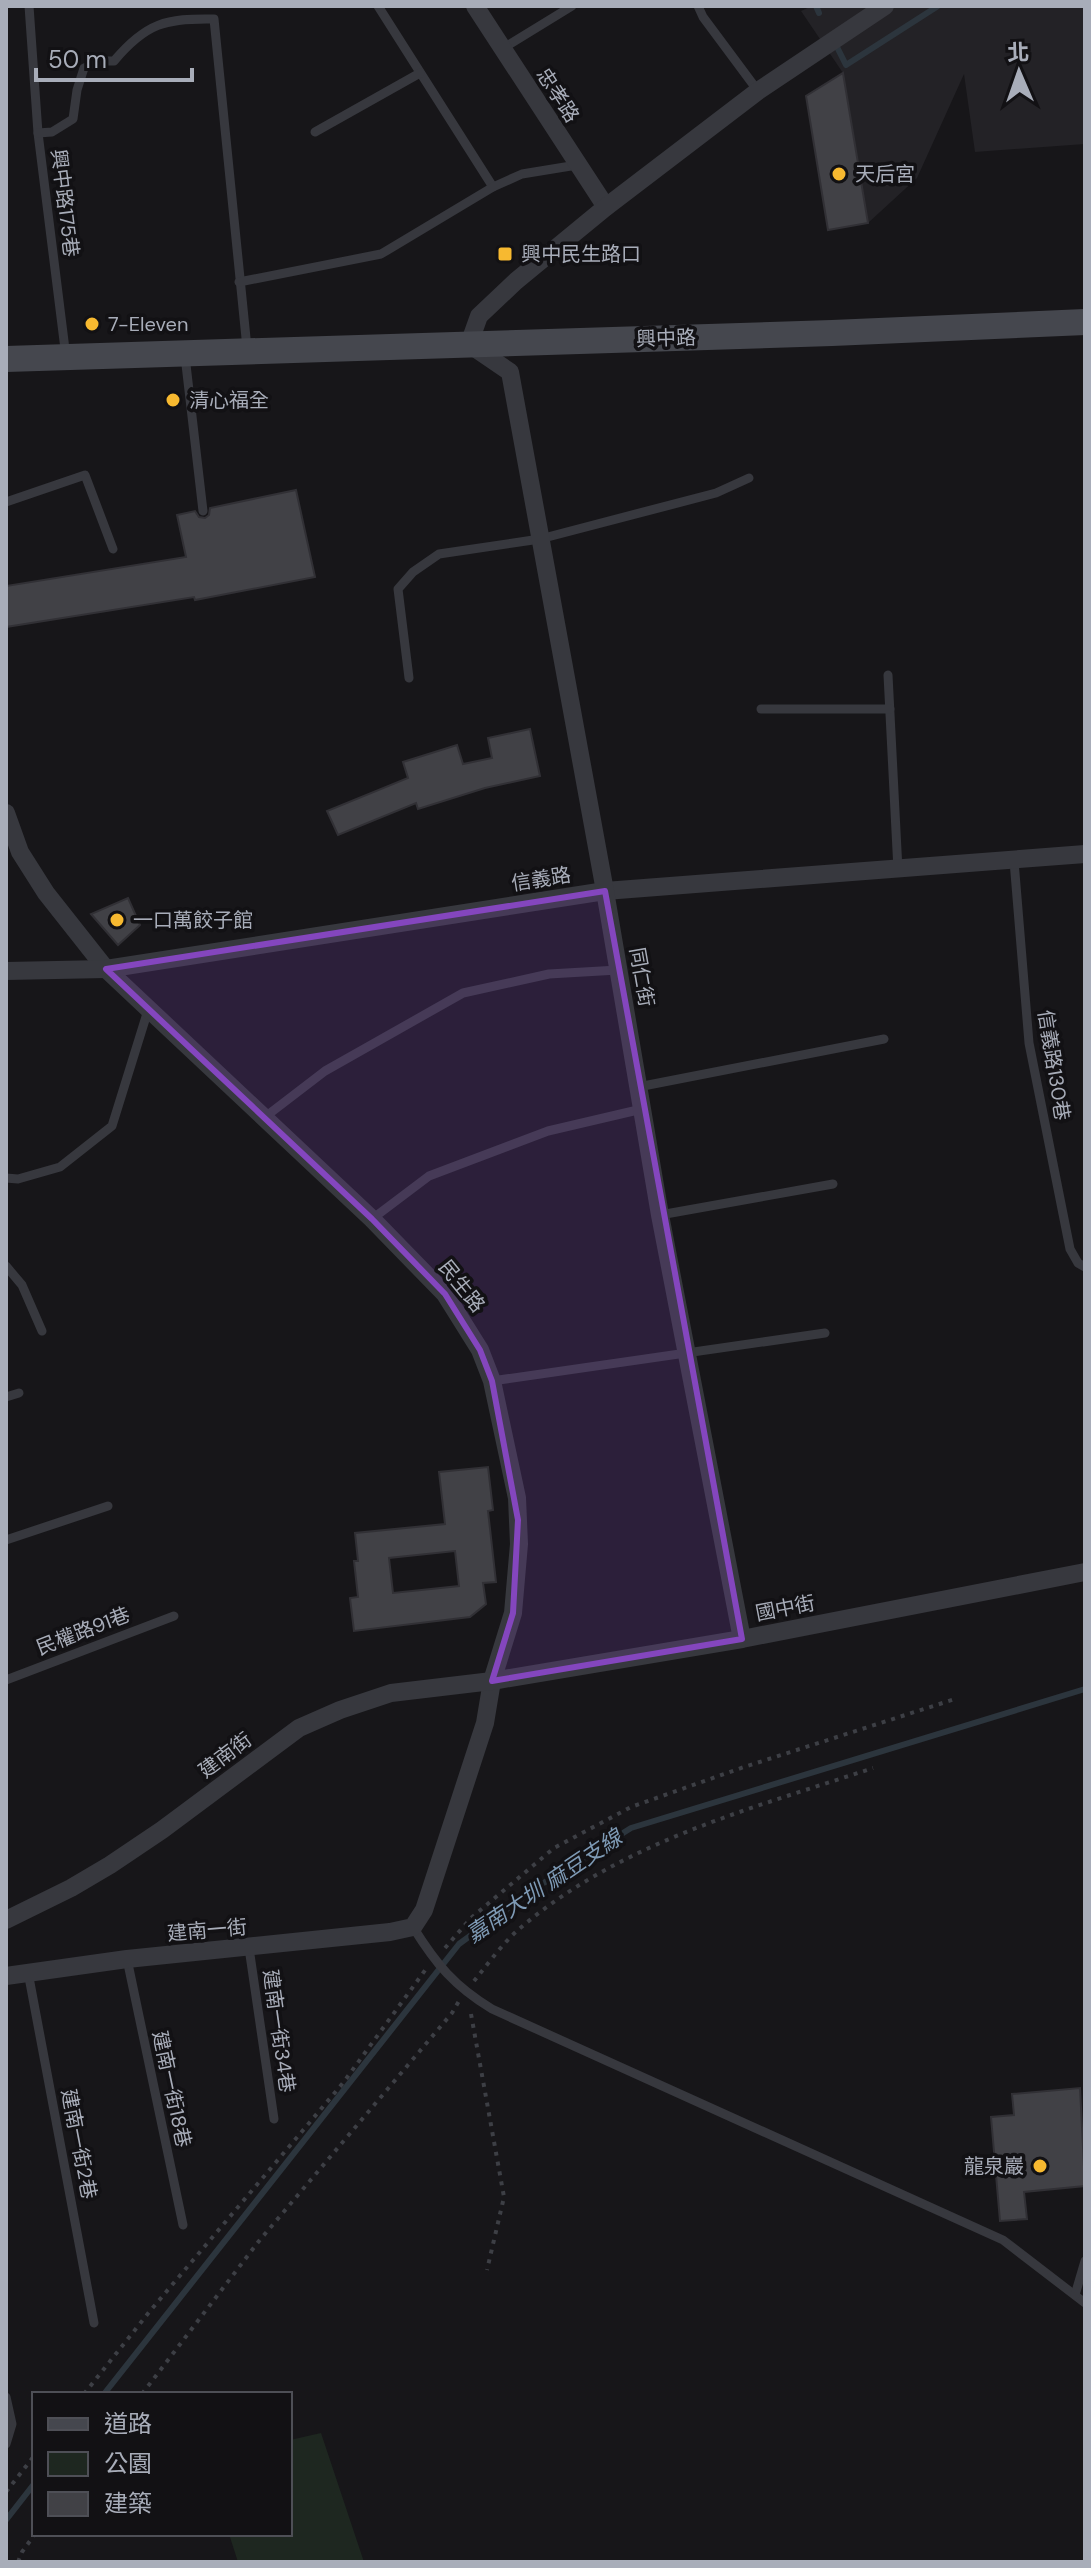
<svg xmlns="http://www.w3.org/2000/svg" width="1091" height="2568" font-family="'DM Sans','Noto Sans TC',sans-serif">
	<rect width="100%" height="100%" fill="#171619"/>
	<path fill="#232226" d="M812,6H1085V144L975,152L964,74L917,178L868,223L843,73L801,11Z"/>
	<path fill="#1e2720" d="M321,2433L364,2562H238L229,2534H290V2440Z"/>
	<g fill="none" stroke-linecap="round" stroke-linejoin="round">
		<g stroke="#2c353d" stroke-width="6">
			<path d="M816,6L819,13"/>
			<path d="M835,43L846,65L938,6"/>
			<path d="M104,2394L459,1944L534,1889L631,1828L1085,1689"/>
			<path d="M6,2520L34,2484"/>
		</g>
	</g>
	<g fill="#414146" stroke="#313035" stroke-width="2" fill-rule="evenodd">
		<path d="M843,73L868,223L828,230L806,96Z"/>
		<path d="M296,490L315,577L195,600L194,597L6,627V586L186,557L177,515L195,511L199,517L205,518L209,515L210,508Z"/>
		<path d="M530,729L540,776L485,788L418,809L416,803L338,835L327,811L408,778L403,762L457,745L463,764L492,758L488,738Z"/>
		<path d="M128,898L140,925L118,945L91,914Z"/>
		<path d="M488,1467L493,1510L488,1511L496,1582L483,1583L486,1604L470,1617L354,1631L350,1598L358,1597L354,1561H358L355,1533L445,1524L439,1472ZM455,1551L459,1586L393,1593L389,1558Z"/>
		<path d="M1080,2088L1085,2186L1024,2192L1027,2219L1000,2221L991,2117L1014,2115L1012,2094Z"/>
	</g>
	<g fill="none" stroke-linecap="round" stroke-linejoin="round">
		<g stroke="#3d3f45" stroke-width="4" stroke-dasharray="4 6" stroke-linecap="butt">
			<path d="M445,1948L471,1918L554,1848L631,1807L744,1767L955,1699"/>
			<path d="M474,1981C488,1964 502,1944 518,1930C618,1843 750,1809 873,1768"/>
			<path d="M471,2014L504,2197L487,2270"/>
			<path d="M84,2394L150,2311L343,2083L426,1969"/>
			<path d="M142,2394L259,2241L452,2013L459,2001"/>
			<path d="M6,2492L34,2456"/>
			<path d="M18,2562L22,2552L35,2534"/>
		</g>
		<g stroke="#37383e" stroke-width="9">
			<path d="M29,6L38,133L66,357"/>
			<path d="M378,6L493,187"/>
			<path d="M698,6L703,17L758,91"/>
			<path d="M502,49L572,6"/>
			<path d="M315,132L420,73"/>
			<path d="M38,133L52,132L73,119L77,90L84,68L100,61H114C146,23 166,18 214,19L247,348"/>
			<path d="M239,282L381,254L493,187L522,174L577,165"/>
			<path d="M185,356L203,511"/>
			<path d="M6,502L85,475L113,549"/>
			<path d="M888,675L898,870"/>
			<path d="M409,678L398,589L413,572L439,554L540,539L716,493L749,478"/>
			<path d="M761,709H890"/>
			<path d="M1014,861L1029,1043L1070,1249L1078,1263L1085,1267"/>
			<path d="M638,1087L884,1039"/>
			<path d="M265,1117L325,1071L463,993L549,974L618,970"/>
			<path d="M6,1178L18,1179L60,1167L112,1126L149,1007"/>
			<path d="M660,1215L833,1184"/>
			<path d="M372,1219L429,1176L548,1131L642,1109"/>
			<path d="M6,1266L22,1285L42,1331"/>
			<path d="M492,1381L825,1333"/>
			<path d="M6,1397L19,1393"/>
			<path d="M6,1540L108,1506"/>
			<path d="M6,1680L174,1616"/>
			<path d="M413,1927C436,1964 454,1986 492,2009L1003,2240L1085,2303"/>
			<path d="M249,1948L274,2119"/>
			<path d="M127,1959L183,2225"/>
			<path d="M28,1972L94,2323"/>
			<path d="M1075,2295L1085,2261"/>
			<path d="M6,2397L12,2424L6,2444"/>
		</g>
		<g stroke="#37383e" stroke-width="18">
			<path d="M475,6L606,207"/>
			<path d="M6,813L20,852L46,893L106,969L372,1219L445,1294L480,1350L492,1381L517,1498L519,1544L513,1613L492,1681L485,1723L424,1910L413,1927L390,1932L127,1959L6,1976"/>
			<path d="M6,971L106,969L605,891L1085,854"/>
			<path d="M742,1639L660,1215L605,891L510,372L469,344L479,316L516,281L606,207L758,91L885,6"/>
			<path d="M6,1920L71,1888L110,1865L162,1830L299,1728L340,1710L391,1693L492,1681L742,1639L1085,1572"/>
		</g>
		<path stroke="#45474e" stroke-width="26" d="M6,359L832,333L1085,322"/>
	</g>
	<path fill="#8446be" fill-opacity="0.2" stroke="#8446be" stroke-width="6" stroke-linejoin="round" d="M605,891L742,1639L492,1681L513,1613L518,1520L492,1381L480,1350L445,1294L372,1219L106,969Z"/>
	<g fill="#f7b930" stroke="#121114" stroke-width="3">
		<circle cx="839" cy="174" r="8"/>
		<rect x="497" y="246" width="16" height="16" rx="4"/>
		<circle cx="92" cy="324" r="8"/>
		<circle cx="173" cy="400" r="8"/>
		<circle cx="117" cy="920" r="8"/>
		<circle cx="1040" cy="2166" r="8"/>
	</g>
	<g text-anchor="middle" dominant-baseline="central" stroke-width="7" stroke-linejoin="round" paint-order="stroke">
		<g font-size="20" fill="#a8adb9" stroke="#121114">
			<text transform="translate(558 95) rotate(57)">忠孝路</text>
			<text transform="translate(65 203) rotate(83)">興中路175巷</text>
			<text transform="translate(666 338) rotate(-2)">興中路</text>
			<text transform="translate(541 879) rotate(-9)">信義路</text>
			<text transform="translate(642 977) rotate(80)">同仁街</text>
			<text transform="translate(1054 1065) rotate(81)">信義路130巷</text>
			<text transform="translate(462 1286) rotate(51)">民生路</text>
			<text transform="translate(785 1608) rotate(-11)">國中街</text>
			<text transform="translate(83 1631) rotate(-21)">民權路91巷</text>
			<text transform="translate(225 1755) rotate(-37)">建南街</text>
			<text transform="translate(207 1930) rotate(-5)">建南一街</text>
			<text transform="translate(279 2031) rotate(82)">建南一街34巷</text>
			<text transform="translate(172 2089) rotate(78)">建南一街18巷</text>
			<text transform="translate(79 2144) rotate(79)">建南一街2巷</text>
		</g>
		<g font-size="20" fill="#a8adb9" stroke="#121114" text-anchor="start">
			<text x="855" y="174">天后宮</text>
			<text x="521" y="254">興中民生路口</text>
			<text x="108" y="324">7-Eleven</text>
			<text x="189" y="400">清心福全</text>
			<text x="133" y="920">一口萬餃子館</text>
			<text x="1024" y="2166" text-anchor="end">龍泉巖</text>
		</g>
		<g font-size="22" font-style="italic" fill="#7e9ab5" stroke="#121114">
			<text transform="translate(544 1886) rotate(-34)">嘉南大圳 麻豆支線</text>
		</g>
	</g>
	<rect width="1091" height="2568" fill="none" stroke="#a8adb9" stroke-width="16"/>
	<rect x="32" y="2392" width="260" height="144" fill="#121114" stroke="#4e4f56" stroke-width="2"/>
	<rect x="48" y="2418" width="40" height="12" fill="#45474e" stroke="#4e4f56" stroke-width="2"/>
	<text x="104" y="2432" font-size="24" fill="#a8adb9">道路</text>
	<rect x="48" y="2452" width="40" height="24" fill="#1e2720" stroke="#4e4f56" stroke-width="2"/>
	<text x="104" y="2472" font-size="24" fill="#a8adb9">公園</text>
	<rect x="48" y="2492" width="40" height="24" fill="#414146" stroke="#4e4f56" stroke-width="2"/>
	<text x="104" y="2512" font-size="24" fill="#a8adb9">建築</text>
	<g transform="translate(1019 72) rotate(358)" stroke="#121114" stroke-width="6" paint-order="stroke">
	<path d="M0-6L14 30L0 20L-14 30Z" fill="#a8adb9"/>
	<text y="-12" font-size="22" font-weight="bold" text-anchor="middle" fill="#a8adb9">北</text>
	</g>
	<path d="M36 68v12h156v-12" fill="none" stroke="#a8adb9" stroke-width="4"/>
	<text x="48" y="68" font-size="24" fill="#a8adb9" stroke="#121114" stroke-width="6" paint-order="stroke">50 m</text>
</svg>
